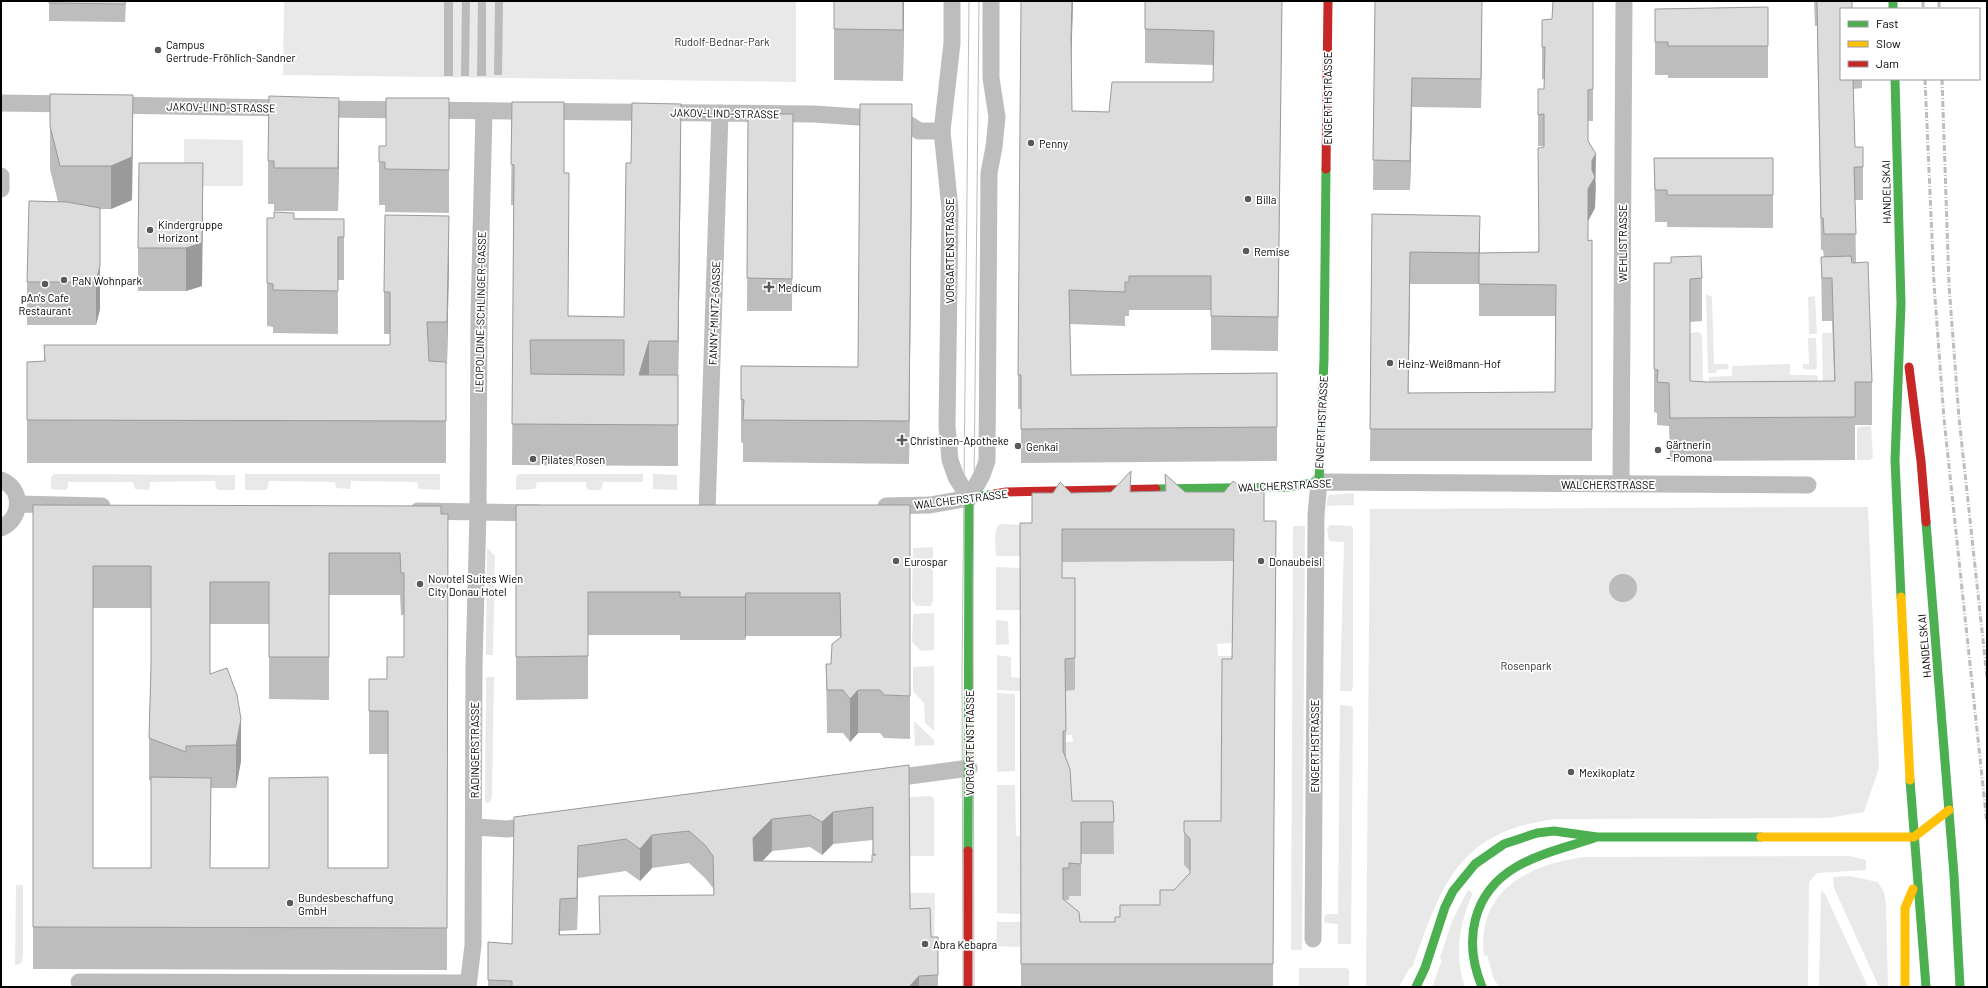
<svg xmlns="http://www.w3.org/2000/svg" width="1988" height="988" font-family="Barlow,sans-serif">
	<rect width="100%" height="100%" fill="#fff"/>
	<g fill="#e9e9e9">
		<path d="M284,1H796V82L283,75Z"/>
		<path d="M184,139L243,140V186H184Z"/>
		<path d="M1706,294L1712,297L1714,364H1728L1729,369L1716,370L1717,373H1708Z"/>
		<path d="M1815,296L1817,334H1809L1808,297Z"/>
		<path d="M1699,332L1702,335L1703,381L1700,385H1690V333Z"/>
		<path d="M1822,333H1832L1834,386H1823Z"/>
		<path d="M1808,338H1816L1817,368L1815,370L1803,369V364H1809Z"/>
		<path d="M1790,364V375H1816L1818,376V392L1709,387V377L1732,376V366Z"/>
		<path d="M1871,426L1873,457L1870,460H1857V427Z"/>
		<path d="M54,474L235,475V490H219L216,488L215,481L150,482V487L148,490L135,489L133,482H68V487L65,490L51,489V477Z"/>
		<path d="M245,474H440V490L420,489L418,488L417,482L351,481L350,489L336,488L335,482L269,481L267,490H245Z"/>
		<path d="M518,474H643V482H603L602,487L600,490H589L586,487V482H537L535,489L516,490V477Z"/>
		<path d="M653,474L677,475V490L653,489Z"/>
		<path d="M1354,493V505L1327,506V499L1329,495Z"/>
		<path d="M1868,507L1879,768L1864,812L1828,818L1556,819C1459,831 1442,883 1413,966L1409,969L1399,987H1366L1370,509Z"/>
		<path d="M1000,524L1021,525L1020,556H996C996,547 992,530 1000,524Z"/>
		<path d="M1330,525L1351,526L1353,528V687L1351,691H1340L1344,542L1329,541L1327,528Z"/>
		<path d="M1293,526H1305L1302,950H1291Z"/>
		<path d="M933,547V601L931,606H916L912,600L913,548Z"/>
		<path d="M487,548L495,556L493,655H486Z"/>
		<path d="M1238,555V609H1232V643L1217,644L1218,656H1232V691L1221,853L1184,865L1190,871V905L1095,954L1063,900L1069,896H1080L1063,796L1066,742H1073L1072,735H1066L1063,691L1075,690L1057,556L1072,562L1225,561Z"/>
		<path d="M996,567L1020,568L1021,610H996Z"/>
		<path d="M934,613V650L921,651L912,642L913,614Z"/>
		<path d="M996,620L1008,621L1009,644L996,645Z"/>
		<path d="M997,655L1011,657V677L1021,678V691L997,690Z"/>
		<path d="M934,666V731L925,723L924,703L913,691V667Z"/>
		<path d="M486,677H494L492,795L491,800L487,804L485,800Z"/>
		<path d="M997,693L1015,694V771L997,772Z"/>
		<path d="M1340,705L1351,706L1353,709L1351,944H1338V924L1327,923L1324,922V917L1327,914H1338Z"/>
		<path d="M914,721L934,740V745L915,746Z"/>
		<path d="M997,785H1015L1016,836H1021V914L997,913Z"/>
		<path d="M930,796L934,798V856H910L909,797Z"/>
		<path d="M1850,856L1866,860V870L1817,873L1809,882L1808,987H1499L1493,977L1487,955L1484,956C1476,891 1529,864 1584,857Z"/>
		<path d="M1849,876L1878,882L1884,892L1886,905L1888,987H1879L1834,888L1833,877Z"/>
		<path d="M16,885H23V954L22,962L15,966Z"/>
		<path d="M1468,890L1473,893C1459,924 1454,955 1465,987H1432L1442,960L1440,958L1452,921Z"/>
		<path d="M1821,890L1825,894L1868,987H1819Z"/>
		<path d="M910,893H935L934,940L910,941Z"/>
		<path d="M997,922H1021V947L996,946Z"/>
		<path d="M1299,968H1347L1349,970V987H1299Z"/>
	</g>
	<g fill="#bbb">
		<rect x="444" y="1" width="9" height="75"/>
		<path d="M462,1H470L469,76H461Z"/>
		<path d="M478,1H486V76H477Z"/>
		<path d="M495,1H503L502,75H494Z"/>
		<circle cx="1623" cy="588" r="14"/>
	</g>
	<g fill="none" stroke-linecap="round" stroke-linejoin="round">
		<g stroke="#bdbdbd" stroke-width="17">
			<path d="M952,1V43L942,131L950,209L947,426L950,460L956,477L969,498"/>
			<path d="M1,103L73,104"/>
			<path d="M110,105L291,108"/>
			<path d="M318,109L814,114L902,120L919,131H942"/>
			<path d="M1,176V189"/>
			<path d="M1,480C24,489 22,519 1,528"/>
			<path d="M1621,484L1624,1"/>
			<path d="M969,498L982,475L987,461L989,173L994,147L997,117L991,78V1"/>
			<path d="M18,504L102,506"/>
			<path d="M886,506L930,505L969,498"/>
			<path d="M418,511L538,513"/>
			<path d="M707,513L720,113"/>
			<path d="M887,779L969,768"/>
			<path d="M475,827L507,829L536,825"/>
			<path d="M1313,939L1316,515L1319,482L1808,485"/>
			<path d="M79,982L468,983"/>
			<path d="M468,987L473,945L474,666L478,513L479,316L484,111"/>
		</g>
		<g stroke="#4caf50" stroke-width="9">
			<path d="M1893,1V9"/>
			<path d="M1895,79L1901,304L1895,460L1901,597"/>
			<path d="M1156,489L1287,487L1319,482L1324,359L1326,169"/>
			<path d="M1926,522L1954,875L1960,987"/>
			<path d="M1910,780L1926,987"/>
			<path d="M968,851L969,498L995,494"/>
			<path d="M1416,987L1425,968L1445,907L1453,891L1475,864L1504,844L1537,833L1554,831L1597,837H1761"/>
			<path d="M1482,987C1463,941 1472,893 1516,867C1540,853 1568,847 1594,838"/>
		</g>
		<g stroke="#ffc107" stroke-width="9">
			<path d="M1901,597L1910,780"/>
			<path d="M1761,837H1914L1949,810"/>
			<path d="M1905,987V908L1913,889"/>
		</g>
		<g stroke="#c62828" stroke-width="9">
			<path d="M1326,169L1328,1"/>
			<path d="M1909,367L1921,461L1926,522"/>
			<path d="M995,494L1006,492L1156,489"/>
			<path d="M968,987V851"/>
		</g>
		<g stroke="#bdbdbd" stroke-width="1">
			<path d="M963,987L962,675L969,1"/>
			<path d="M974,987L973,587L979,1"/>
		</g>
		<g stroke="#bdbdbd" stroke-width="3" stroke-dasharray="6 2 1 2" stroke-linecap="butt">
			<path d="M1923,1V9"/>
			<path d="M1939,1V9"/>
			<path d="M1925,79L1934,284L1944,419L1987,824"/>
			<path d="M1942,79L1949,285L1959,418L1987,677"/>
		</g>
	</g>
	<g fill="#bdbdbd" fill-rule="evenodd">
		<path d="M49,1H126L125,22L49,21Z"/>
		<path d="M834,1H904L903,81L834,80Z"/>
		<path d="M1073,1L1071,61L1072,111L1109,112L1213,82L1214,65L1145,63V1H1282L1278,351L1211,350V310H1129V316H1125V326L1070,324L1071,375L1277,373V461L1021,463V409H1018V375Z"/>
		<path d="M1375,1L1482,21L1481,108L1412,107L1410,190H1373Z"/>
		<path d="M1593,1V121H1588V141L1596,186L1595,208L1588,221V241L1592,240V461H1370L1372,214L1480,253L1538,252L1544,147V146H1538V89H1544V79H1542V20L1552,19ZM1410,284H1479V316H1555V392L1408,393Z"/>
		<path d="M1814,1H1852L1841,79H1862V88L1853,89L1855,147L1863,167V200H1855L1856,262L1872,382V425H1855V460L1670,461L1669,426L1657,425V413L1654,412V263L1702,278V321L1690,322V381L1707,382L1834,381L1832,321H1822L1821,257H1824L1823,250H1821L1817,26H1815Z"/>
		<path d="M1768,7V78H1668V75H1655V9Z"/>
		<path d="M449,98V213L385,212V205H379V146H386Z"/>
		<path d="M512,102L564,173L568,316L624,317L631,163L681,145L678,382V466L512,465L514,205H511Z"/>
		<path d="M748,114H793L792,311H747Z"/>
		<path d="M50,126L133,138L132,200L111,209H100V309L96,325H27V282L58,202L50,169Z"/>
		<path d="M339,141L338,211H274V204H268V161Z"/>
		<path d="M912,147L909,464L743,462V443L741,442V366L858,367Z"/>
		<path d="M1654,158H1773V228L1667,227V222H1655Z"/>
		<path d="M203,206L202,286L186,291H138V248Z"/>
		<path d="M267,218L344,219V280H338V334L273,333V327L267,326Z"/>
		<path d="M449,258L447,364H446V463H27V362H44V345H390V334H384V292Z"/>
		<path d="M1165,474L1185,492H1243L1264,521H1276L1273,987H1021L1020,523H1032L1071,493L1165,491ZM1233,561L1232,659L1221,821H1184V865L1190,871V873L1160,905L1120,917L1115,922H1080L1064,900H1069V896H1081V854H1114L1113,801H1072L1066,758V691L1075,690V578H1062V562Z"/>
		<path d="M33,505L448,514L447,970L33,969ZM329,595H400L401,615H404V657L387,679H369V754H388V868H210L211,788H236L241,761L227,668L210,674V624H269V699L329,700ZM93,608H151V667L149,738V780L151,781V868H93Z"/>
		<path d="M516,505H910V739L884,738L880,733H858L850,742L843,733H827L826,664H831L840,638V636H746L745,640H680V635H588V699L516,700Z"/>
		<path d="M909,765L910,909L931,937H938V987H488V942L512,944L514,817ZM873,840L872,862L763,861L772,851L810,847L822,855L833,844ZM689,863L705,878L713,888L714,895L599,934L560,935V931L577,930L578,878L626,871L640,881L652,868Z"/>
	</g>
	<g fill="#9a9a9a">
		<path d="M903,1H904L903,81Z"/>
		<path d="M1072,1H1073L1071,72V38Z"/>
		<path d="M1482,1V21L1481,108V79Z"/>
		<path d="M1412,78V107L1410,190V161Z"/>
		<path d="M133,95L132,200L111,209V166Z"/>
		<path d="M339,98V141L338,211V168Z"/>
		<path d="M681,104V145L678,382V341Z"/>
		<path d="M912,104V147L909,464V421Z"/>
		<path d="M1596,154L1595,208L1588,221V189L1592,160Z"/>
		<path d="M203,163L202,286L186,291V248Z"/>
		<path d="M100,208V309L96,325V282Z"/>
		<path d="M449,216V258L447,364V322Z"/>
		<path d="M1480,216V248L1479,273V253Z"/>
		<path d="M1410,252V284L1408,424V393Z"/>
		<path d="M649,341V382L639,375Z"/>
		<path d="M1131,471V503L1130,492Z"/>
		<path d="M746,593V636L745,640V597Z"/>
		<path d="M858,690V733L850,742V699Z"/>
		<path d="M241,719V761L236,788V745Z"/>
		<path d="M833,812V844L822,855V822Z"/>
		<path d="M772,819V851L753,870V838Z"/>
		<path d="M652,835V868L640,881V849Z"/>
		<path d="M578,846V878L577,930V898Z"/>
		<path d="M560,899V931L559,967V935Z"/>
		<path d="M919,976V987H909Z"/>
	</g>
	<g fill="#dcdcdc" stroke="#9a9a9a" fill-rule="evenodd">
		<path d="M49,1H125V4L49,3Z"/>
		<path d="M834,1H903V30L834,29Z"/>
		<path d="M1021,1H1072L1071,38L1072,111L1109,112L1112,82H1213L1214,31L1145,29V1H1282L1278,317L1211,316V276H1129V282H1125V292L1069,290L1071,375L1277,373V427L1021,429V375H1018Z"/>
		<path d="M1375,1H1482L1481,79L1412,78L1410,161L1373,160Z"/>
		<path d="M1553,1H1593V89L1588,90V141L1596,154L1592,160V170L1595,177L1588,189V241L1592,240V429H1370L1372,214L1480,216L1479,253L1539,252L1538,148L1544,147V114L1538,115V89H1544L1545,47H1542V20L1552,19ZM1410,252L1479,253V284L1556,285L1555,392L1408,393Z"/>
		<path d="M1817,1H1852V9H1841V79H1853L1855,147H1863V167H1854L1856,234H1824L1823,218H1821Z"/>
		<path d="M1768,7V46H1668V42H1655V9Z"/>
		<path d="M50,94L133,95L132,157L111,166H60L50,126Z"/>
		<path d="M269,96L339,98L338,168H274V161H268Z"/>
		<path d="M386,98H449V170L385,169V162H379V146H386Z"/>
		<path d="M512,102H564V173H569L568,316L624,317L626,163H631L632,103L681,104L678,341H649L639,375H678V425L512,424L514,165L511,164ZM530,340H624V375L531,374Z"/>
		<path d="M860,104H912L909,421L743,420L744,400L741,399V366L858,367Z"/>
		<path d="M748,114H793L792,279L747,278Z"/>
		<path d="M1654,158H1773V195H1667V190H1655Z"/>
		<path d="M139,163H203L202,243L186,248H138Z"/>
		<path d="M29,201L67,202L100,208V266L96,282H27Z"/>
		<path d="M274,212L294,213V219H344V237H338V291L273,290V284L267,283V218H274Z"/>
		<path d="M385,215L449,216L447,322H427L429,361L446,362V421L27,420V362L45,361L44,345H390V292H384Z"/>
		<path d="M1701,256L1702,278L1690,279V381L1707,382L1835,381L1832,278H1822L1821,257L1851,256L1852,263L1868,262L1872,382H1855V417L1670,418L1669,383L1657,382L1658,370L1654,369V263H1671V257Z"/>
		<path d="M1131,471L1130,492L1166,491L1165,474L1185,492H1224L1233,481L1242,488L1243,492H1264V521H1276L1273,964H1021L1020,523H1032V493H1053L1060,482L1071,493L1111,492ZM1062,529H1234L1232,659H1222L1221,821H1184V832L1190,839V873L1174,890H1160V905H1120V917H1115V922H1080L1079,912L1063,899V868H1069V863L1081,864V822H1114L1113,801H1072L1070,769L1063,751V731H1066L1065,659L1075,658V578H1062Z"/>
		<path d="M33,505L441,506V514H448L447,928L33,927ZM329,553H400L401,573H404V657H387V679H369V711H388V868H328V777L269,778V868H210L211,778L151,777V868H93V566H151V667L149,738L186,752V746L236,745L241,719L237,695L227,668L210,674V582H269V657H329Z"/>
		<path d="M516,505H910V696L884,695L880,690H858L850,699L843,690H827L826,664H831L832,644L841,637L840,593H746L745,597H680V592H588V656L516,657Z"/>
		<path d="M909,765L910,909L930,908L931,937H938V975L919,976L909,987H512V981L488,980V942L512,944L514,817ZM873,807V853L876,855H872V862L754,861L753,838L772,819L810,815L822,822L833,812ZM689,831L705,845L713,856L714,895L599,896L600,934L559,935L560,899L577,898L578,846L626,839L640,849L652,835Z"/>
	</g>
	<g fill="#595959" stroke="#fff" stroke-width="1.5">
		<circle cx="158" cy="50" r="4"/>
		<circle cx="1031" cy="143" r="4"/>
		<circle cx="1248" cy="199" r="4"/>
		<circle cx="150" cy="230" r="4"/>
		<circle cx="1246" cy="251" r="4"/>
		<circle cx="64" cy="280" r="4"/>
		<circle cx="45" cy="284" r="4"/>
		<path d="M767 281h4v4h4v4h-4v4h-4v-4h-4v-4h4z"/>
		<circle cx="1390" cy="363" r="4"/>
		<path d="M900 434h4v4h4v4h-4v4h-4v-4h-4v-4h4z"/>
		<circle cx="1018" cy="446" r="4"/>
		<circle cx="1658" cy="450" r="4"/>
		<circle cx="533" cy="459" r="4"/>
		<circle cx="896" cy="561" r="4"/>
		<circle cx="1261" cy="561" r="4"/>
		<circle cx="420" cy="584" r="4"/>
		<circle cx="1571" cy="772" r="4"/>
		<circle cx="290" cy="903" r="4"/>
		<circle cx="925" cy="944" r="4"/>
	</g>
	<g text-anchor="middle" dominant-baseline="central" stroke-width="3.5" stroke-linejoin="round" paint-order="stroke">
		<g font-size="11" fill="#2e2e2e" stroke="#fff">
			<text x="722" y="41">Rudolf-Bednar-Park</text>
			<text x="1526" y="665">Rosenpark</text>
		</g>
		<g font-size="11" fill="#000" stroke="#fff" text-anchor="start">
			<text x="166" y="44">Campus<tspan x="166" dy="13">Gertrude-Fröhlich-Sandner</tspan></text>
			<text x="1039" y="143">Penny</text>
			<text x="1256" y="199">Billa</text>
			<text x="158" y="224">Kindergruppe<tspan x="158" dy="13">Horizont</tspan></text>
			<text x="1254" y="251">Remise</text>
			<text x="72" y="280">PaN Wohnpark</text>
			<text x="778" y="287">Medicum</text>
			<text x="45" y="297" text-anchor="middle">pAn's Cafe<tspan x="45" dy="13">Restaurant</tspan></text>
			<text x="1398" y="363">Heinz-Weißmann-Hof</text>
			<text x="910" y="440">Christinen-Apotheke</text>
			<text x="1666" y="444">Gärtnerin<tspan x="1666" dy="13">– Pomona</tspan></text>
			<text x="1026" y="446">Genkai</text>
			<text x="541" y="459">Pilates Rosen</text>
			<text x="904" y="561">Eurospar</text>
			<text x="1269" y="561">Donaubeisl</text>
			<text x="428" y="578">Novotel Suites Wien<tspan x="428" dy="13">City Donau Hotel</tspan></text>
			<text x="1579" y="772">Mexikoplatz</text>
			<text x="298" y="897">Bundesbeschaffung<tspan x="298" dy="13">GmbH</tspan></text>
			<text x="933" y="944">Abra Kebapra</text>
		</g>
		<g font-size="11" fill="#000" stroke="#fff">
			<text transform="translate(1327 98) rotate(-90)">ENGERTHSTRASSE</text>
			<text transform="translate(221 107) rotate(1)">JAKOV-LIND-STRASSE</text>
			<text transform="translate(725 113) rotate(1)">JAKOV-LIND-STRASSE</text>
			<text transform="translate(1886 192) rotate(-91)">HANDELSKAI</text>
			<text transform="translate(1622 243) rotate(-90)">WEHLISTRASSE</text>
			<text transform="translate(949 251) rotate(-90)">VORGARTENSTRASSE</text>
			<text transform="translate(480 312) rotate(-89)">LEOPOLDINE-SCHLINGER-GASSE</text>
			<text transform="translate(714 313) rotate(-88)">FANNY-MINTZ-GASSE</text>
			<text transform="translate(1321 422) rotate(-87)">ENGERTHSTRASSE</text>
			<text x="1608" y="484">WALCHERSTRASSE</text>
			<text transform="translate(1285 485) rotate(-3)">WALCHERSTRASSE</text>
			<text transform="translate(961 499) rotate(-7)">WALCHERSTRASSE</text>
			<text transform="translate(1924 646) rotate(-95)">HANDELSKAI</text>
			<text transform="translate(969 743) rotate(-90)">VORGARTENSTRASSE</text>
			<text transform="translate(1314 746) rotate(-90)">ENGERTHSTRASSE</text>
			<text transform="translate(474 750) rotate(-90)">RADINGERSTRASSE</text>
		</g>
	</g>
	<rect width="1988" height="988" fill="none" stroke="#000000" stroke-width="4"/>
	<rect x="1840" y="8" width="140" height="72" fill="#ffffff" stroke="#999999"/>
	<rect x="1848" y="21" width="20" height="6" fill="#4caf50" stroke="#999999"/>
	<text x="1876" y="28" font-size="12" fill="#000000">Fast</text>
	<rect x="1848" y="41" width="20" height="6" fill="#ffc107" stroke="#999999"/>
	<text x="1876" y="48" font-size="12" fill="#000000">Slow</text>
	<rect x="1848" y="61" width="20" height="6" fill="#c62828" stroke="#999999"/>
	<text x="1876" y="68" font-size="12" fill="#000000">Jam</text>
</svg>
